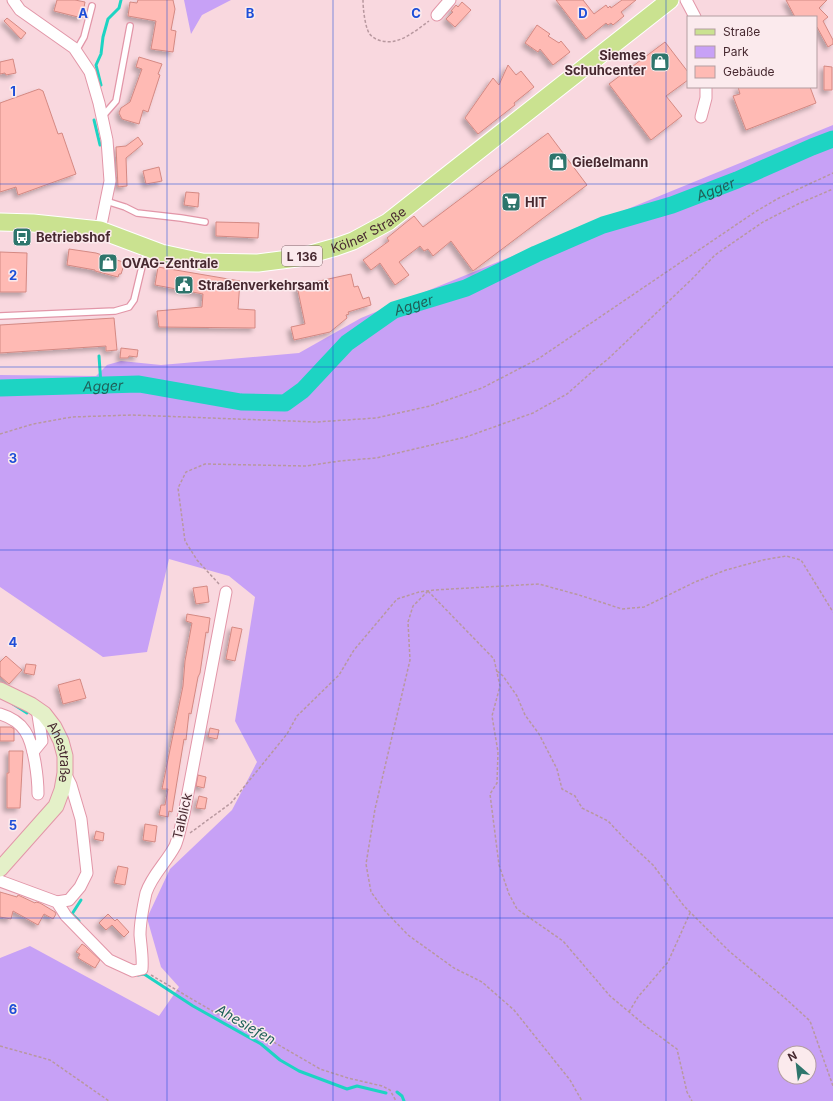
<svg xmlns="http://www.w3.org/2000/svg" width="833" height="1101" font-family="Inter,sans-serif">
	<defs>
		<filter id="shadow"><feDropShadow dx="-3.5" dy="3.5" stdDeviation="2" flood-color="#0004"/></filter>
	</defs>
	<rect width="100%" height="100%" fill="#f9d8df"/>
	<g fill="#c7a1f6" fill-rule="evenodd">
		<path d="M184,0H231L202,15L191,34Z"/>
		<path d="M833,125V1101H0V958L30,946L159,1016L179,987L161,967L147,918L170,869L232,810L257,762L235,721L255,597L229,576L169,559L147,652L103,657L0,587V375L96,376L107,365L121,361L161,365L299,353L361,318ZM785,1053H809V1077H785Z"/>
	</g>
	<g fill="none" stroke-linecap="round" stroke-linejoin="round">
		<g stroke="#1dd4c3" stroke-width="3">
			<path d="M101,85L96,65L101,54L103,37L108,19L119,8L121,0"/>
			<path d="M94,120L100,145"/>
			<path d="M99,356L101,385"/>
			<path d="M13,704L27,713"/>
			<path d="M79,921L72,914L81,900"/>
			<path d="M138,975L144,974L193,1006L261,1044L280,1060L299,1071L347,1089L357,1086L386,1093"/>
			<path d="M397,1092L402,1096L404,1101"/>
		</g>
		<path stroke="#1dd4c3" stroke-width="17" id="s1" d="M0,388L139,384L241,402L285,403L303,390L347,343L394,310L466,288L536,254L603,225L672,205L737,180L812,147L833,139"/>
	</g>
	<g fill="#ffbab4" stroke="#d48983" filter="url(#shadow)">
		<path d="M57,0H75L85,2L82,18L54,11Z"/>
		<path d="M138,0H173L175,9L171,30L176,31L173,52L151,49L156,21L128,16L130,2L137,3Z"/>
		<path d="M556,0H583L594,14L606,5L608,8L610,6L611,8L622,0H636L621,12L624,16L613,25L611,23L608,25L606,23L586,39Z"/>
		<path d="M786,0H827L819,8L828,17L823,21L833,40V44L828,47L817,27L816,28V17H795Z"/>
		<path d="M462,2L471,10L455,27L446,19L453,12L451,11L456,5L458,7Z"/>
		<path d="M7,18L26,33L21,39L4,21Z"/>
		<path d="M537,25L550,34L548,36L559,43L561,41L570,52L553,65L540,49L538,52L525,43Z"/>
		<path d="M665,42L688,72V80L666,96L682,116L651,140L609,84Z"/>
		<path d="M139,57L162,64L158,74L160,75L148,112L143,110L139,124L122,119L119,113L121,108L130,102L142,69L136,67Z"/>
		<path d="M13,59L16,73L6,75L5,73L0,74V62Z"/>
		<path d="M508,65L516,75L521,71L534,87L514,103L515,105L478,134L465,118L493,78L499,85Z"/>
		<path d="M824,66L832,67V90H824Z"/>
		<path d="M738,87H810L816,103L746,130L733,96L740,94Z"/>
		<path d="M39,89L43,91L58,134L62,133L76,174L18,195L16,187L0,192V103Z"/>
		<path d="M548,133L587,185L473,271L451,241L433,256L428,249L424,251L420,246L399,262L409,275L395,285L380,263L371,270L363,260L389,241L387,238L414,216L423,227Z"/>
		<path d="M138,137L143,144L126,158L127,186L118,187L116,147L126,146Z"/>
		<path d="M159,167L162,181L146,184L143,171Z"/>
		<path d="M186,192L199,193L198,207L184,205Z"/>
		<path d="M216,222L259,223L258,238L216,236Z"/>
		<path d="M69,249L96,253L123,262L122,265H124L121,274H119L118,277L95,271V270L67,265Z"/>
		<path d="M0,252L27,253L26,292H0Z"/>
		<path d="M158,267L240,281L238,309L255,310V328L159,327L157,311L202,307L203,294L155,285Z"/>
		<path d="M351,274L354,287L358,286L363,299L369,297L371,305L348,312L349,314L346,315L347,318L330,332L294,340L291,327L305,324L297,286Z"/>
		<path d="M114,318L117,350L106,351V346L0,353V325Z"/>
		<path d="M121,348L138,350L137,357L129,356L128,358H120Z"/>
		<path d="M207,586L209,602L196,604L193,588Z"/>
		<path d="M187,614L210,618L208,633L206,632L200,673L198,677L191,714L189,713L186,740L184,739L172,812L169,811L168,817L159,815L161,805H165L168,789H162L183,686L185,661L192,623L186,621Z"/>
		<path d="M232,627L242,629L235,661L226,659Z"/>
		<path d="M6,656L22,670L9,684L0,676V662Z"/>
		<path d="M26,664L36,665L34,675L24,673Z"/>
		<path d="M80,679L86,698L63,704L58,685Z"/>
		<path d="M0,727H11L14,729V741H0Z"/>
		<path d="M210,728L219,730L217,739L208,737Z"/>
		<path d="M9,751H23L20,808H7V773H9Z"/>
		<path d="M198,775L206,777L204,788L196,786Z"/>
		<path d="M199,796L207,798L205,809L196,808Z"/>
		<path d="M145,824L157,826L155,842L143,840Z"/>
		<path d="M96,831L104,833L103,841L94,839Z"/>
		<path d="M118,866L128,868L125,885L114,883Z"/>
		<path d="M0,892L17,897L18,895L35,903L36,902L40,903L55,912L56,914L53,919L44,914L38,925L13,911L11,919L0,917Z"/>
		<path d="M108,914L115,921L117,919L129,932L124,937L112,925L106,930L99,923Z"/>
		<path d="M82,944L85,946L100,960L95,968L78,958L80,954L76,952Z"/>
	</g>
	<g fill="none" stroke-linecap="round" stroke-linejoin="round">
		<defs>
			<g id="service">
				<path d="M76,51L84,37L92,6"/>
				<path d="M102,117L116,101L130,26"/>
				<path d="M106,201L125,207L137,213L181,218L205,222"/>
				<path d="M0,316L115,311L129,307L134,300L146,250"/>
			</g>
			<g id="minor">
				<path d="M13,0L20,10L74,48L90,72L99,103L107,140L110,181L100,230"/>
				<path d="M686,0L695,17"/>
				<path d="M437,15L450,0"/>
				<path d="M701,117L706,98V87"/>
				<path d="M0,714C10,717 19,722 25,731C34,744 38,778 38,794"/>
				<path d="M33,752L42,741L37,709"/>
				<path d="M0,881L57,902L66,916L109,960L133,971L142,969C143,957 141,947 140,935C140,921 143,907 146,893C152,875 166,863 175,846C179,837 181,824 184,814L226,592"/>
				<path d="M57,902L69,900L80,887L87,873L81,819L71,785L65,773"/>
			</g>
			<g id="secondary">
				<path id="s2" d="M0,690L31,705L44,714L54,727L61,741L65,756V773L62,790L56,806L0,869"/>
			</g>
			<g id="primary">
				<path id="s3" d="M0,222L33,223L100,230L161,253L202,262L258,263L297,258L336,247L353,241L388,222L670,0"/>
			</g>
		</defs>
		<use href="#service" stroke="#e296a8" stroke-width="8"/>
		<use href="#minor" stroke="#e296a8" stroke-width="13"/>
		<use href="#secondary" stroke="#e296a8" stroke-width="17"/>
		<use href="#primary" stroke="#fff" stroke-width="19"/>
		<g stroke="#b8989f" stroke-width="1.5" stroke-dasharray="3 2" stroke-linecap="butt">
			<path d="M363,0C363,9 365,26 369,33C374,41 387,43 395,41C408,38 419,28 429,21"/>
			<path d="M0,434L33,424L72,417L132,415L316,422L376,418L430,406L482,388L538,359L755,212L777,199L833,173"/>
			<path d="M219,584L197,560L185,541L178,488L186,472L205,464L306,466L340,461L376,458L466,437L533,413L567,394L593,371L608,359L692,279L715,255L763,222L798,204L833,189"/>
			<path d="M428,591L494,659L500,686L492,716L498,752L497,783L490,794L499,865L509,894L517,909L563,941L610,996L647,1027L677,1049L687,1092L692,1101"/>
			<path d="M428,591L413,606L408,622L410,660L375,809L366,864L371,892L385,911L408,935L454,968L482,982L514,1010L570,1080L582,1101"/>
			<path d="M497,671L503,676L517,696L525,715L539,734L557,769L562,789L575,796L582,808L608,821L623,837L653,865L684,906L729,951L786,999L810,1021L833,1086"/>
			<path d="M190,833L231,803L287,734L297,716L339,675L354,650L397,599L419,592L434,590L539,584L579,595L622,609L644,607L695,582L726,570L763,560L786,556L801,560L833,612"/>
			<path d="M151,975L214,1012L253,1030L320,1069L348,1078L382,1086L390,1090L396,1101"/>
			<path d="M629,1012L638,997L668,962L690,913"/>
			<path d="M0,1046L50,1060L109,1101"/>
		</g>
		<use href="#service" stroke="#fff" stroke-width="5.5"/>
		<use href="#minor" stroke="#fff" stroke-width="11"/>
		<use href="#secondary" stroke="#e4f0c8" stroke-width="15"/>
		<use href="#primary" stroke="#cae290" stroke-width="17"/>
	</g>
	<path fill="none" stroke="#1d4ed8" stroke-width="1" stroke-opacity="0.55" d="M167,0V1101M333,0V1101M500,0V1101M666,0V1101M0,184H833M0,367H833M0,550H833M0,734H833M0,918H833"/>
	<defs>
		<symbol id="shop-square" viewBox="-11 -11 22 22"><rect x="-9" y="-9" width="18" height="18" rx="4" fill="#2e756c" stroke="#fbeaed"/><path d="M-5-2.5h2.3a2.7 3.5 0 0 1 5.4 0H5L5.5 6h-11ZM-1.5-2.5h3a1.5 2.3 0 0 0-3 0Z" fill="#fff"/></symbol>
		<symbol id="supermarket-square" viewBox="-11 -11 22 22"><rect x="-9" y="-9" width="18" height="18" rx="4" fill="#2e756c" stroke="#fbeaed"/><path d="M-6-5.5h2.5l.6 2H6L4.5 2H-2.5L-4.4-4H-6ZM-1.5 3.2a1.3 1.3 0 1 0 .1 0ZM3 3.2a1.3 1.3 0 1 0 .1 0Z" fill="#fff"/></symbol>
		<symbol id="bus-square" viewBox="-11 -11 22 22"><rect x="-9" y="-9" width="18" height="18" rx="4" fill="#2e756c" stroke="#fbeaed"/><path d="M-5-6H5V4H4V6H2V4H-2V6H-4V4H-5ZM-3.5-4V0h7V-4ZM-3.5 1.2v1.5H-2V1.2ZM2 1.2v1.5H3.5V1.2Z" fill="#fff"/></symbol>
		<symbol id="civic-square" viewBox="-11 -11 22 22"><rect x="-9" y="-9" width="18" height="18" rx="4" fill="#2e756c" stroke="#fbeaed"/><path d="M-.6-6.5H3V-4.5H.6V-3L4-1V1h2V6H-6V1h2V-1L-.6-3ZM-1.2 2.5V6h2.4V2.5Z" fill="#fff"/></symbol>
	</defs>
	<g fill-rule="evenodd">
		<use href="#shop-square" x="649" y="51" width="22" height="22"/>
		<use href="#shop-square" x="547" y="151" width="22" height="22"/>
		<use href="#supermarket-square" x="500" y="191" width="22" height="22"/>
		<use href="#bus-square" x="11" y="226" width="22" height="22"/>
		<use href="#shop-square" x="97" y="252" width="22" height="22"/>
		<use href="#civic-square" x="173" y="274" width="22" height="22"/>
	</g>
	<g text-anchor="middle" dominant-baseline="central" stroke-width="3" stroke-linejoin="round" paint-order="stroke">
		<rect fill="#fbeaed" stroke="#7d6369" stroke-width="1" x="282" y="246" width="40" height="20" rx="3"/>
		<g font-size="12" font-weight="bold" fill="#472930">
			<text x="302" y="256">L 136</text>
		</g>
		<g font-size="13" font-weight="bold" fill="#472930" stroke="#fbeaed" text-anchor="start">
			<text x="646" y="55" text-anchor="end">Siemes<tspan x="646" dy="15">Schuhcenter</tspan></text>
			<text x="572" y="162">Gießelmann</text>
			<text x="525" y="202">HIT</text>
			<text x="36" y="237">Betriebshof</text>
			<text x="122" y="263">OVAG-Zentrale</text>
			<text x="198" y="285">Straßenverkehrsamt</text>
		</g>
		<g font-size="13" fill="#472930" stroke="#fbeaed">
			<text stroke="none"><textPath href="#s3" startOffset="380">Kölner Straße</textPath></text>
			<text stroke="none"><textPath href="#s2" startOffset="93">Ahestraße</textPath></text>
			<text transform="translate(182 816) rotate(-77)">Talblick</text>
		</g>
		<g font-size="14" font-style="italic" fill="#1f6059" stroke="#fbeaed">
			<text stroke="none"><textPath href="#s1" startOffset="775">Agger</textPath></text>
			<text stroke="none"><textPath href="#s1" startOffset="451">Agger</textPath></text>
			<text stroke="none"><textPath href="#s1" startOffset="103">Agger</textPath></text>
			<text transform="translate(246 1024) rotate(30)">Ahesiefen</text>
		</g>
	</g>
	<g font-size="13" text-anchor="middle" font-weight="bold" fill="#1d4ed8" stroke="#fbeaed" stroke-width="3" stroke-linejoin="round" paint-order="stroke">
		<text x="83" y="18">A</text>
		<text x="250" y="18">B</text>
		<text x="416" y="18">C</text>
		<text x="583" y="18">D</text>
		<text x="13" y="96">1</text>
		<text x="13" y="280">2</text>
		<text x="13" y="463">3</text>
		<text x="13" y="647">4</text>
		<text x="13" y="830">5</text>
		<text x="13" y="1014">6</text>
	</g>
	<rect x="687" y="16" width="130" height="72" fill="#fbeaed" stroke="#b39da1"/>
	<rect x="695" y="29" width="20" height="6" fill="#cae290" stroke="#b39da1"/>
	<text x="723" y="36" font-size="12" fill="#472930">Straße</text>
	<rect x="695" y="46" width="20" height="12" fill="#c7a1f6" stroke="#b39da1"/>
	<text x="723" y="56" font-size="12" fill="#472930">Park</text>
	<rect x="695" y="66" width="20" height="12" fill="#ffbab4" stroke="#b39da1"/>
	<text x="723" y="76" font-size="12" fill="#472930">Gebäude</text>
	<g transform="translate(797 1065) rotate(332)"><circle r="19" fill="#fbeaed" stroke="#b39da1"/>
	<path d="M0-3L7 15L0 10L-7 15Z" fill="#2e756c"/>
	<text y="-6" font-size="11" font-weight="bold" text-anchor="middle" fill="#472930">N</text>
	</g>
</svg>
